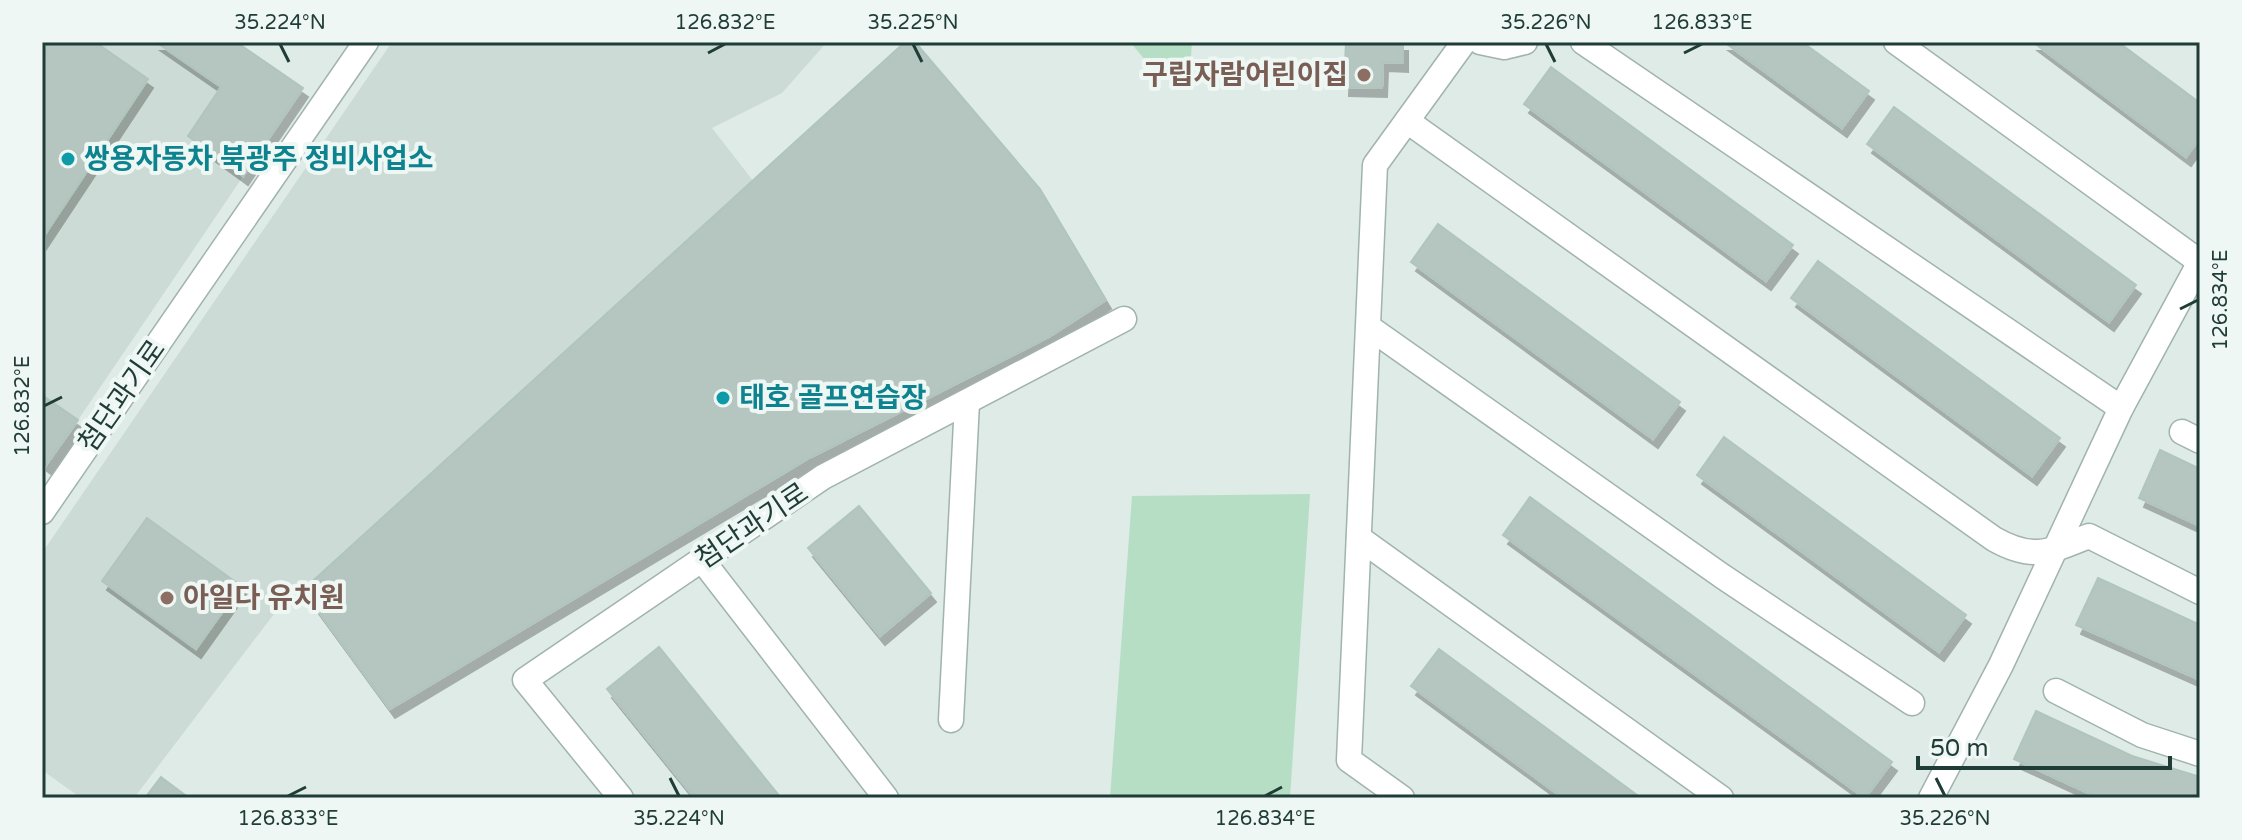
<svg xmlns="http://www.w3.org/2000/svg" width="2242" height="840" font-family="'Varela Round','Noto Sans KR',sans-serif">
	<defs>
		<filter id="shadow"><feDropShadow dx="5" dy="9" stdDeviation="0" flood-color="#0004"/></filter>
	</defs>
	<rect width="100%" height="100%" fill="#deebe6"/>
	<g fill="#ccdbd5">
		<path d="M48,42H236L303,88L78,420L42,395V62Z"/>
		<path d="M392,42H827L782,93L712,128L754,182L303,590L280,606L134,798H81L42,770V553Z"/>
	</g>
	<g fill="#b5dec4">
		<path d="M1130,42H1192L1190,71L1152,68Z"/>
		<path d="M1310,494L1290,798H1110L1132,496Z"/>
	</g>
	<g fill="#b4c6bf" stroke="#b0c5be" stroke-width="2" filter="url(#shadow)">
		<path d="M48,42H95L148,79L42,239V62Z"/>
		<path d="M156,42H236L303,88L243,176L188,136L221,87Z"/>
		<path d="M905,42H915L1040,189L1106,300L1049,337L809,458L390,709L303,590Z"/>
		<path d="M1346,42H1403V63L1383,62L1382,88L1344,87Z"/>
		<path d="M1724,42H1802L1869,91L1842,128Z"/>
		<path d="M2033,42H2118L2200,103V138L2186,157Z"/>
		<path d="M1551,67L1793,245L1766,281L1524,104Z"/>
		<path d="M1894,107L2136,285L2109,322L1867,144Z"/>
		<path d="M1438,224L1680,402L1653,439L1411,262Z"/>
		<path d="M1818,261L2060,438L2032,476L1791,298Z"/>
		<path d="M42,395L78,420L46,465L42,462Z"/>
		<path d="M1724,437L1966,615L1939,652L1697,475Z"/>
		<path d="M2160,450L2200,469V526L2139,498Z"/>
		<path d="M1530,497L1892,762L1865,798L1503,535Z"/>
		<path d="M859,506L931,593L880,636L808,548Z"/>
		<path d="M147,518L241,586L196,649L102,581Z"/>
		<path d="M2098,578L2200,625V680L2076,625Z"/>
		<path d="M659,647L781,798H695L607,689Z"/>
		<path d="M1439,649L1641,798H1563L1411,686Z"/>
		<path d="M2036,711L2132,756L2200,777V798H2099L2014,759Z"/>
		<path d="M161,777L189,798H145Z"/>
	</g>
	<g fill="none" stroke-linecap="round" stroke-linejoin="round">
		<defs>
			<g id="minor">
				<path d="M1480,42L1504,47L1525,42"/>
				<path d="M1583,42L2121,408"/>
				<path d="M1896,42L2200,262"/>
				<path d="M1407,121L1994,539C2033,561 2049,552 2089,536L2200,592"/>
				<path d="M1370,328L1722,576L1912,703"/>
				<path d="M2182,432L2200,441"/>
				<path d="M42,512L366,42"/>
				<path d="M1359,538L1721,798"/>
				<path d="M702,560L886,798"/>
				<path d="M2056,691L2142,735L2200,754"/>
				<path d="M951,720L967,402"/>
				<path d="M621,798L525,680L823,477L1124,319"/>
				<path d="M1402,798L1349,760L1375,165L1464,42"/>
				<path d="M1931,798L2001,665L2121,408L2200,262"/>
			</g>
		</defs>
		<use href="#minor" stroke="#a1b3ae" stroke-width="27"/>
		<use href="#minor" stroke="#fff" stroke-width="24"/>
	</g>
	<path fill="none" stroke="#1f3c36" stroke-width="3" d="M280,44L289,62M913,44L922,62M1546,44L1555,62M708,53L725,44M1684,53L1702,44M2180,309L2198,300M44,406L62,397M670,778L679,796M1936,778L1945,796M288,796L306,787M1265,796L1282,787"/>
	<g fill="#8d6e63" stroke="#eff7f4" stroke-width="3">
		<circle cx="1364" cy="75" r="8"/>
		<circle cx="167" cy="598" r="8"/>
	</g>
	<g fill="#0f9aa8" stroke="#eff7f4" stroke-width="3">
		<circle cx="68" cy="159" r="8"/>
		<circle cx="723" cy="398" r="8"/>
	</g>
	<g text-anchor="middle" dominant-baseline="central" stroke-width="8" stroke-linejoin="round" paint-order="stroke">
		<g font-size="28" font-weight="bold" fill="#785e54" stroke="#eff7f4" text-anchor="end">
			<text x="1348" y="75">구립자람어린이집</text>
			<text x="183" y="598" text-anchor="start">아일다 유치원</text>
		</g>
		<g font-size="28" font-weight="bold" fill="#0d838f" stroke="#eff7f4" text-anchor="start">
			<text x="84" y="159">쌍용자동차 북광주 정비사업소</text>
			<text x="739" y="398">태호 골프연습장</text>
		</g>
		<g font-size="28" fill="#1f3c36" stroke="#eff7f4">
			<text transform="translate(122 396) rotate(-55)">첨단과기로</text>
			<text transform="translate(752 526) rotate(-34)">첨단과기로</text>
		</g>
	</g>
	<rect width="2242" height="840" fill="none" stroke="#eff7f4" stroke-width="88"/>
	<path d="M1918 756v12h252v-12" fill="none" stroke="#1f3c36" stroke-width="4"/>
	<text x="1930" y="756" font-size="24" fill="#1f3c36" stroke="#eff7f4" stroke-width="6" paint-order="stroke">50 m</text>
	<rect x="44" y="44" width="2154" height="752" fill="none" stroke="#1f3c36" stroke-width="3"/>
	<g font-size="20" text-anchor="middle" fill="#1f3c36">
		<text x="280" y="29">35.224°N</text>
		<text x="725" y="29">126.832°E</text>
		<text x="913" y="29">35.225°N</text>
		<text x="1546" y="29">35.226°N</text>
		<text x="1702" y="29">126.833°E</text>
		<text transform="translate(2220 300) rotate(-90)" y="7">126.834°E</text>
		<text transform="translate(22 406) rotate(-90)" y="7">126.832°E</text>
		<text x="288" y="825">126.833°E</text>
		<text x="679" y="825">35.224°N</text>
		<text x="1265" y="825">126.834°E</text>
		<text x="1945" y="825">35.226°N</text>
	</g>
</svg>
